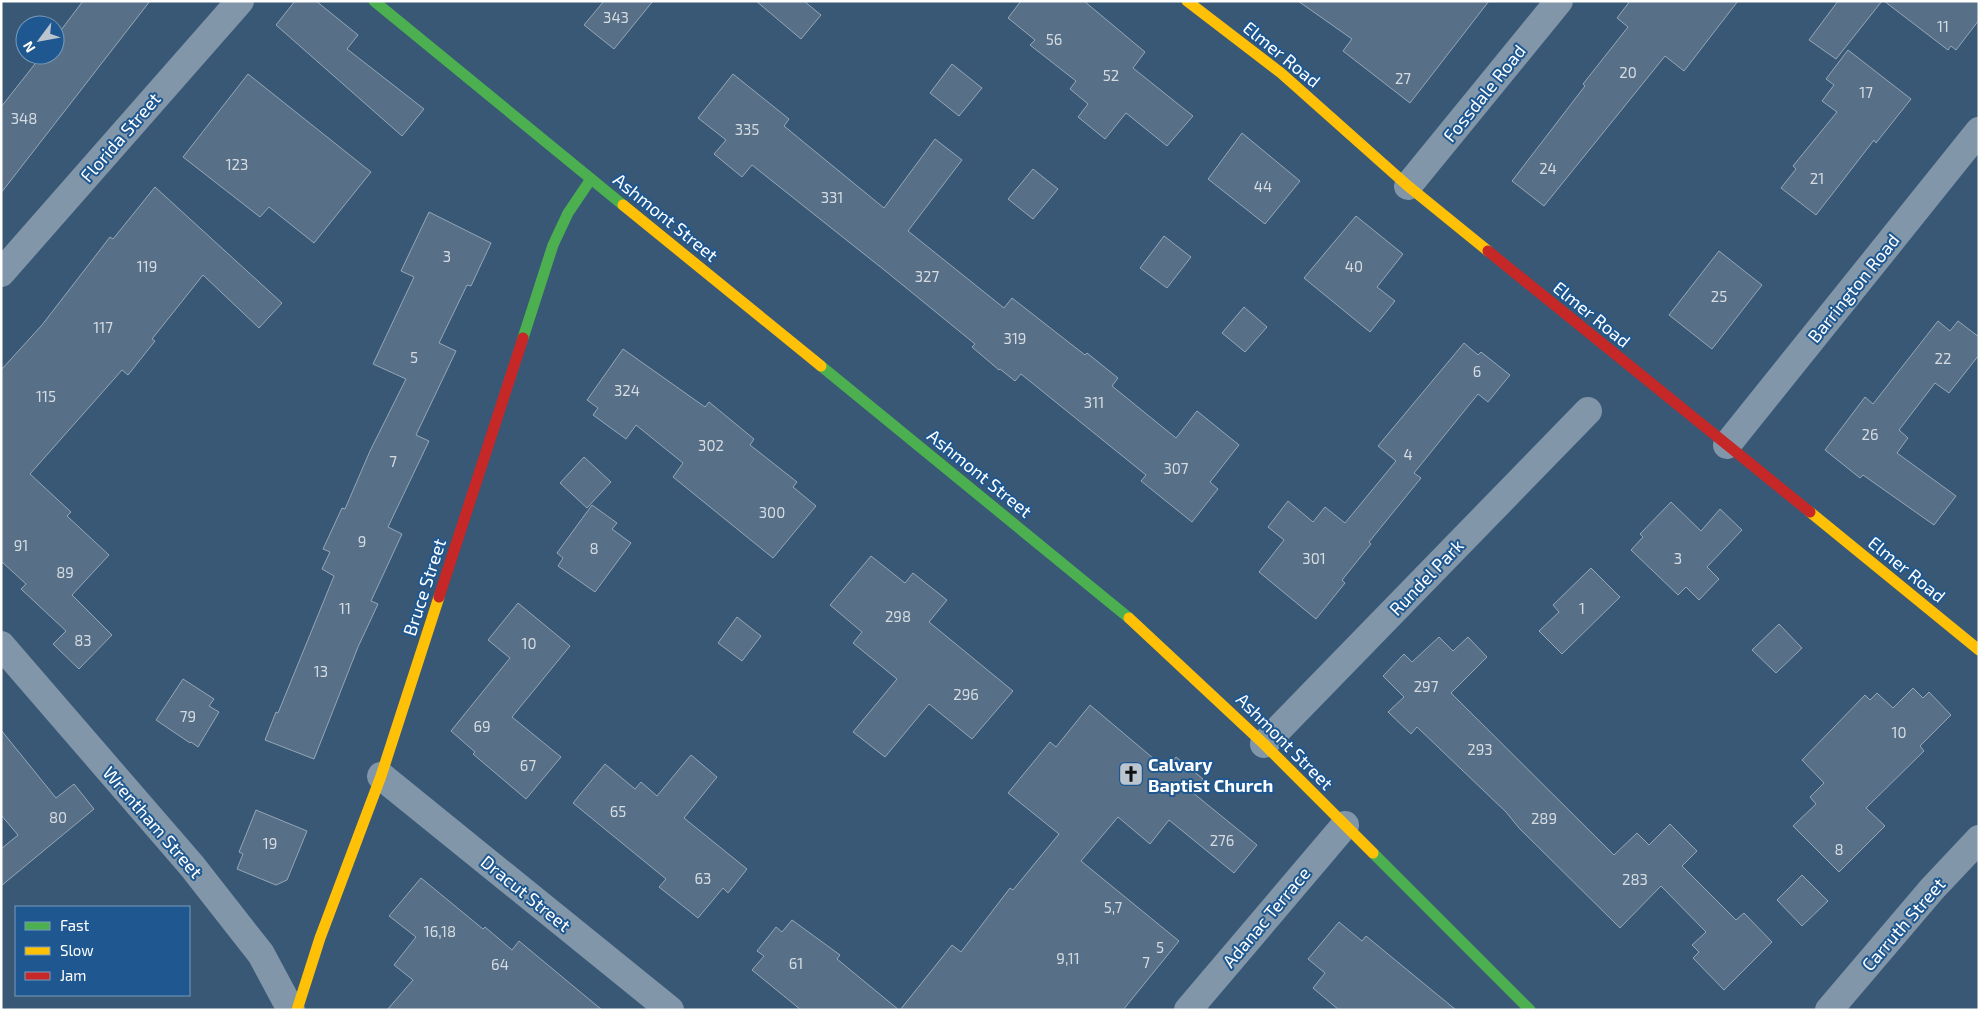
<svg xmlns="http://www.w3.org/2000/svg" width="1980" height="1011" font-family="'Exo 2',sans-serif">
	<rect width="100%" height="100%" fill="#395876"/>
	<g fill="#577088" stroke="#95a7b7">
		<path d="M83,1H150L1,193V107L42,55H55V38Z"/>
		<path d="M295,1H316L358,35L347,49L424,109L402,136L276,25Z"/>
		<path d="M604,1H653L614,49L584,25Z"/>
		<path d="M756,1H804L821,15L801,39Z"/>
		<path d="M1021,1H1084L1145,52L1133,68L1193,116L1167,146L1126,113L1105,139L1078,117L1088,104L1070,89L1076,81L1030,45L1035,40L1008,18Z"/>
		<path d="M1298,1H1489L1410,103L1343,51L1352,39Z"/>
		<path d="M1630,1H1738L1684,71L1665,56L1544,206L1512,181L1585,86L1583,84L1628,27L1617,18Z"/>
		<path d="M1838,1H1882L1836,59L1809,40Z"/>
		<path d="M1884,1H1979V20L1956,50L1951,46L1948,50Z"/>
		<path d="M1848,50L1911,99L1876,143L1874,140L1816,215L1781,188L1796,169L1793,166L1837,112L1822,101L1834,85L1826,79Z"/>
		<path d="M952,64L982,88L959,116L930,93Z"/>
		<path d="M248,74L371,172L314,243L269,207L260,217L183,157Z"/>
		<path d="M733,74L789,119L784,126L884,208L935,139L962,160L908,231L1004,308L1012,298L1085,355L1087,353L1118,378L1112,386L1176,438L1197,411L1239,445L1210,482L1218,489L1192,522L1141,481L1146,475L1021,374L1015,381L1000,369L999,370L972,347L975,344L888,273L752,165L742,177L714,154L726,140L698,118Z"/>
		<path d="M1242,133L1300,181L1265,224L1208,179Z"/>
		<path d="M1033,169L1058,189L1033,219L1008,199Z"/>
		<path d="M155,187L282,303L259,328L203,275L152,339L155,341L128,375L122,370L30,474L71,512L67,516L109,555L72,595L112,635L79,669L53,644L66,631L21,589L26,584L1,561V370L42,325L110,237L113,239Z"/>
		<path d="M429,212L491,243L471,286L467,285L439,343L456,351L416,435L429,441L388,527L402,534L371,601L378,604L358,647L314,759L265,740L276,712L278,713L334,576L322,569L330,552L323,549L342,508L345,509L370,451L406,379L373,364L414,277L401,271Z"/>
		<path d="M1356,216L1403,254L1377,287L1395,301L1370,332L1304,278Z"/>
		<path d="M1164,236L1191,257L1167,288L1140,268Z"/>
		<path d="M1719,251L1762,285L1712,349L1669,315Z"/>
		<path d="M1244,307L1267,327L1245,352L1222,333Z"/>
		<path d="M1938,321L1950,331L1958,321L1979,337V355L1949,393L1935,383L1899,430L1908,438L1897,453L1956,496L1934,525L1863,475L1860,478L1825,450L1865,397L1873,404Z"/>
		<path d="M1464,343L1478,355L1481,352L1510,375L1488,402L1478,394L1414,473L1421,478L1369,542L1371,544L1342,580L1345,583L1316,619L1259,572L1284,540L1268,527L1288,501L1313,522L1325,507L1345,523L1396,461L1378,446Z"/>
		<path d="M623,349L705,407L709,402L754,439L750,445L797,482L793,487L816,506L773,558L673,477L683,463L636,425L626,439L593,415L598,408L587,400Z"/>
		<path d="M584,457L611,482L587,508L560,483Z"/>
		<path d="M1671,502L1701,531L1720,509L1742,530L1707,567L1719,579L1699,600L1686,587L1678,595L1631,550L1643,537L1640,534Z"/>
		<path d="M592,505L617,523L612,529L631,543L595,592L558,566L563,558L557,553Z"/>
		<path d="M871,556L905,583L913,573L947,600L929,622L1013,691L972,739L929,704L885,757L853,732L897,679L853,643L862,632L830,605Z"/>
		<path d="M1591,568L1620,597L1562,654L1539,631L1559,612L1553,605Z"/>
		<path d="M518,603L570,646L512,717L561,757L526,799L473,754L475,752L451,731L510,658L488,640Z"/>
		<path d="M737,617L761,636L742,661L718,643Z"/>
		<path d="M1779,624L1802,648L1776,673L1752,650Z"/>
		<path d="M1439,637L1453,651L1468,637L1487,657L1451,693L1614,855L1637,833L1649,845L1670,824L1697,851L1682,866L1736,920L1744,913L1772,942L1724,990L1693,958L1699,952L1692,945L1706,932L1661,886L1620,928L1519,828L1506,812L1417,727L1411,734L1388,712L1404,697L1383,676L1404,654L1412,662Z"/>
		<path d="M183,679L214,699L209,706L219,712L198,747L191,742L190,743L156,720Z"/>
		<path d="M1913,688L1923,698L1929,692L1951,715L1920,746L1924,751L1866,808L1885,826L1839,872L1793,826L1816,804L1810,797L1824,783L1802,760L1865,695L1870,700L1877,693L1893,708Z"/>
		<path d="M1090,705L1166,769L1176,757L1203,779L1192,792L1257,845L1234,873L1169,820L1150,844L1118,817L1081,861L1179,941L1123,1010H900L952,945L961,952L1010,888L1013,890L1059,834L1008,793L1050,742L1056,747Z"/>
		<path d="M1,730L56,798L74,784L94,809L1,886V849L18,835L1,815Z"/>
		<path d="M691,755L717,777L684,818L747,869L728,893L723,888L698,918L659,887L666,879L573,803L605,764L635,789L641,782L657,796Z"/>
		<path d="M256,810L307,831L287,880L276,885L237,869L243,854L239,852Z"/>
		<path d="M1802,875L1828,901L1802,926L1777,900Z"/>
		<path d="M421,878L483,929L485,927L512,950L519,941L602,1010H387L413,980L394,965L416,937L389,916Z"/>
		<path d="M792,920L840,955L837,959L899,1010H801L752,970L764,956L757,951L776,927L782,932Z"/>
		<path d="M1339,922L1362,941L1366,936L1456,1010H1339L1313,988L1325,973L1308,959Z"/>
	</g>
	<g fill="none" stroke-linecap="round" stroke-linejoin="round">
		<g stroke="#8196a9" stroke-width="28">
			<path d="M1408,186L1559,1"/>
			<path d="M1,273L240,1"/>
			<path d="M1727,445L1979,131"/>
			<path d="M1,645L192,866L261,954L291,1010"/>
			<path d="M1264,744L1588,411"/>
			<path d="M381,776L670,1010"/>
			<path d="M1188,1010L1345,825"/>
			<path d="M1829,1010L1932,889L1979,839"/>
		</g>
		<g stroke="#4caf50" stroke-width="11">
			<path d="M374,1L623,205"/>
			<path d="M523,338L553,245L568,213L591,179"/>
			<path d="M821,366L1129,618"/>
			<path d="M1373,853L1530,1010"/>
		</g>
		<g stroke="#ffc107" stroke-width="11">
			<path d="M1187,1L1281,73L1408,186L1488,251"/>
			<path d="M623,205L821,366"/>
			<path d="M1810,512L1979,650"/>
			<path d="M1129,618L1264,744L1373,853"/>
			<path d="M297,1010L320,938L381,776L439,597"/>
		</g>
		<g stroke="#c62828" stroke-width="11">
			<path d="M1488,251L1810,512"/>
			<path d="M439,597L523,338"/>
		</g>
	</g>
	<defs>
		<symbol id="church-square" viewBox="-11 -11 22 22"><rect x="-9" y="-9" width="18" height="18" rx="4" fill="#bac5cf" stroke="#1f5890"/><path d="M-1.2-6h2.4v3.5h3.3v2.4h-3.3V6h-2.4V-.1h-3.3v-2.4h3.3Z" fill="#111"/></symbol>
	</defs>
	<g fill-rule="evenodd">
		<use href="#church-square" x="1117" y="760" width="28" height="28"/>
	</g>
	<g text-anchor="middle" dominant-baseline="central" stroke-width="4" stroke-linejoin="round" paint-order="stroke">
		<g font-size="15" fill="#d5dbe1">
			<text x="616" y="17">343</text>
			<text x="1943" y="26">11</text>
			<text x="1054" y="39">56</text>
			<text x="1628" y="72">20</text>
			<text x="1111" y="75">52</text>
			<text x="1403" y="78">27</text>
			<text x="1866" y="92">17</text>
			<text x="24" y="118">348</text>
			<text x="747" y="129">335</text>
			<text x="237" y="164">123</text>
			<text x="1548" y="168">24</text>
			<text x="1817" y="178">21</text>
			<text x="1263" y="186">44</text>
			<text x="832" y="197">331</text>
			<text x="447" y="256">3</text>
			<text x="147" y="266">119</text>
			<text x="1354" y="266">40</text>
			<text x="927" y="276">327</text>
			<text x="1719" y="296">25</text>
			<text x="103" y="327">117</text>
			<text x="1015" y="338">319</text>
			<text x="414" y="357">5</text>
			<text x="1943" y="358">22</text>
			<text x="1477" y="371">6</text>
			<text x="627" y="390">324</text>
			<text x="46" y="396">115</text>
			<text x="1094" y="402">311</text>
			<text x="1870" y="434">26</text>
			<text x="711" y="445">302</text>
			<text x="1408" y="454">4</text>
			<text x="393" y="461">7</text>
			<text x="1176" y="468">307</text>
			<text x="772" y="512">300</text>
			<text x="362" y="541">9</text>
			<text x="21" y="545">91</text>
			<text x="594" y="548">8</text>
			<text x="1314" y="558">301</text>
			<text x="1678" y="558">3</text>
			<text x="65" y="572">89</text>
			<text x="345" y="608">11</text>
			<text x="1582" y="608">1</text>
			<text x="898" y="616">298</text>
			<text x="83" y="640">83</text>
			<text x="529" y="643">10</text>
			<text x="321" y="671">13</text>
			<text x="1426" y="686">297</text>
			<text x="966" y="694">296</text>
			<text x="188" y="716">79</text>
			<text x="482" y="726">69</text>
			<text x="1899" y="732">10</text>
			<text x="1480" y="749">293</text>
			<text x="528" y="765">67</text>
			<text x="618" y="811">65</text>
			<text x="58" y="817">80</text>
			<text x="1544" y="818">289</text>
			<text x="1222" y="840">276</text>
			<text x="270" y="843">19</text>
			<text x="1839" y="849">8</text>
			<text x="703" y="878">63</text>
			<text x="1635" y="879">283</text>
			<text x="1113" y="907">5,7</text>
			<text x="440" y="931">16,18</text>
			<text x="1160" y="947">5</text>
			<text x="1068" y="958">9,11</text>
			<text x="1146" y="962">7</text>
			<text x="796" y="963">61</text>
			<text x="500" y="964">64</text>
		</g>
		<g font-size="18" fill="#fff" stroke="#1f5890">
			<text transform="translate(1282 54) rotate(39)">Elmer Road</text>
			<text transform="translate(1484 93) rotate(-51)">Fossdale Road</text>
			<text transform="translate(120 137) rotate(-49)">Florida Street</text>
			<text transform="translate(666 217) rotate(39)">Ashmont Street</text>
			<text transform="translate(1853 288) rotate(-51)">Barrington Road</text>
			<text transform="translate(1592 314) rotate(39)">Elmer Road</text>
			<text transform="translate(980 473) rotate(39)">Ashmont Street</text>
			<text transform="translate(1907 569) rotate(39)">Elmer Road</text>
			<text transform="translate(1426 577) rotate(-46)">Rundel Park</text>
			<text transform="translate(424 587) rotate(-72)">Bruce Street</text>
			<text transform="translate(1285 741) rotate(45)">Ashmont Street</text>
			<text transform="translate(153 822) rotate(49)">Wrentham Street</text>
			<text transform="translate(526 893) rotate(39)">Dracut Street</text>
			<text transform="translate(1266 917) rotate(-50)">Adanac Terrace</text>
			<text transform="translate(1903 924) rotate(-49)">Carruth Street</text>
		</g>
		<g font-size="18" font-weight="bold" fill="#fff" stroke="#1f5890" text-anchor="start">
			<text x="1148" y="764">Calvary<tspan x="1148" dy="21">Baptist Church</tspan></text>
		</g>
	</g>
	<rect width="1980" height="1011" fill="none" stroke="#ffffff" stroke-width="5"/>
	<rect x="15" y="906" width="175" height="90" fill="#1f5890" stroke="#799bbc"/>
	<rect x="25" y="922" width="25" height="8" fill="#4caf50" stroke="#799bbc"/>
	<text x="60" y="931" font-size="15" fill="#ffffff">Fast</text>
	<rect x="25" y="947" width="25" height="8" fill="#ffc107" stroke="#799bbc"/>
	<text x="60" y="956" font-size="15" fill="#ffffff">Slow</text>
	<rect x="25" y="972" width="25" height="8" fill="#c62828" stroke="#799bbc"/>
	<text x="60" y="981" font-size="15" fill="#ffffff">Jam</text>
	<g transform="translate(40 40) rotate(238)"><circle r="24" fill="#1f5890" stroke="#799bbc"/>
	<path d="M0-4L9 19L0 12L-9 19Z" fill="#bac5cf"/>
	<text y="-8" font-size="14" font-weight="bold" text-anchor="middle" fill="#ffffff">N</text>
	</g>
</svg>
